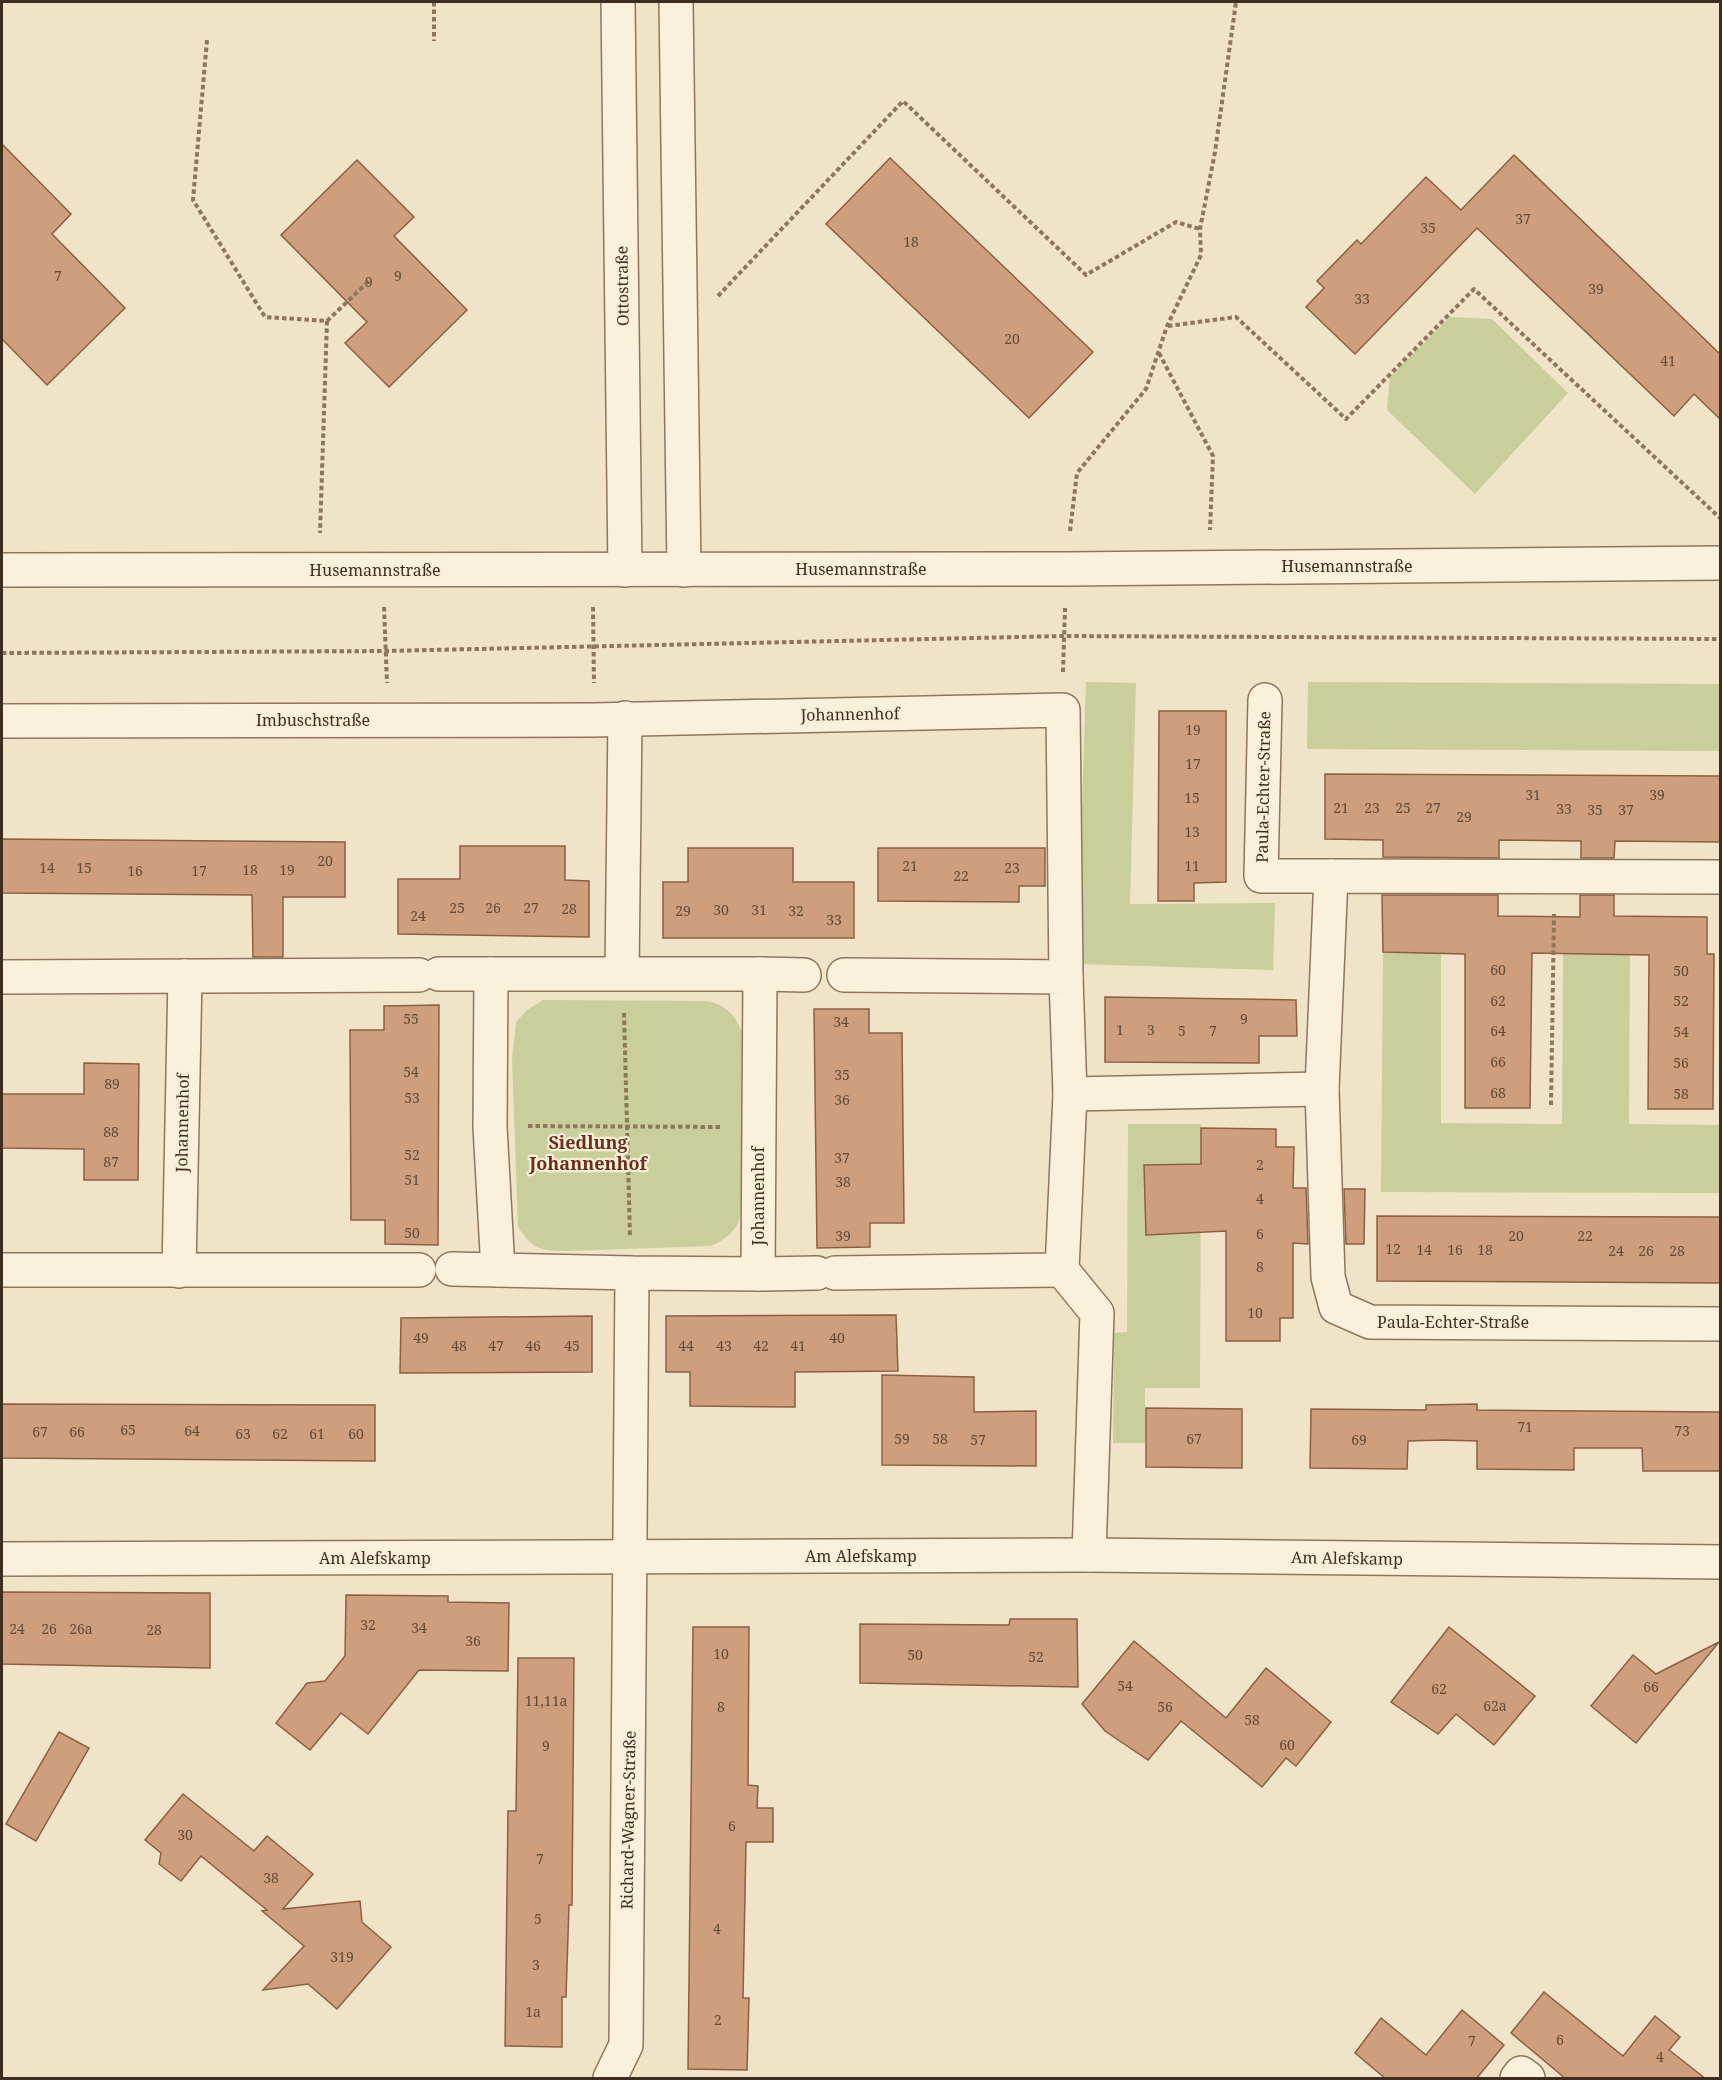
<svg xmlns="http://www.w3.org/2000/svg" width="1722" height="2080" font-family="'Noto Serif',serif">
	<rect width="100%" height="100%" fill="#f0e4c8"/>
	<g fill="#c9cf9b">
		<path d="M1450,317L1492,319L1568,393L1475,494L1387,410L1390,377Z"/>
		<path d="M1086,682L1136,683L1130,904L1275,903L1273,970L1077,964Z"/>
		<path d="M1308,682L1720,684V751L1307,749Z"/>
		<path d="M1383,952L1441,953V1123L1562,1124L1563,954H1630L1629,1124L1720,1125V1193L1381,1192Z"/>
		<path d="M543,1000L707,1001C729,1006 735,1016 744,1036L743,1201C740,1226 734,1235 711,1246L566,1251C539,1251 533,1249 518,1227L512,1059L516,1022L527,1010Z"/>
		<path d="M1128,1124H1201L1200,1388H1145V1443H1113L1114,1333L1127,1332Z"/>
	</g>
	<g fill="#cf9f7d" stroke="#8d5f41" stroke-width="1.5">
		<path d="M2,144L71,214L52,234L125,308L47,385L2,339Z"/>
		<path d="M1514,155L1720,354V419L1694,394L1674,416L1477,228L1355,354L1306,307L1324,288L1317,281L1357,240L1361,244L1426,177L1461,210Z"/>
		<path d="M890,158L1093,352L1029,418L826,224Z"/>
		<path d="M357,160L414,217L394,236L467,310L389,387L345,343L367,322L281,235Z"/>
		<path d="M1159,711H1226V882L1194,883V901H1158Z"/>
		<path d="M1325,774L1720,776V842L1615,841L1614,858H1581V841L1499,840V858L1383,857V840L1325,839Z"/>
		<path d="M2,839L345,842V897H283V957H253L252,895L2,893Z"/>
		<path d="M460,846H565V880L589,881V937L398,934V879H460Z"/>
		<path d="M688,848H793V882H854V938H663V882H688Z"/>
		<path d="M878,848H1045V886H1019V902L878,901Z"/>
		<path d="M1382,895H1498V916L1580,917V895H1614V916L1707,917V954H1714L1713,1109H1648L1649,955L1532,953L1530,1108H1465V954L1383,952Z"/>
		<path d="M1105,997L1296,1000L1297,1036H1259V1063L1105,1062Z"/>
		<path d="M439,1005L438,1245L385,1244V1220H351L350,1030H384V1006Z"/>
		<path d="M814,1009H869V1033H902L904,1223H870V1247L817,1248Z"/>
		<path d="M84,1063L139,1064L138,1180H84V1149L2,1148V1094H84Z"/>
		<path d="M1201,1128L1276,1129V1147H1294L1293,1188H1306L1308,1244L1293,1243V1318H1280V1341H1226V1231L1146,1235L1144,1165L1201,1164Z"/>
		<path d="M1344,1189H1365L1364,1244H1346Z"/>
		<path d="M1377,1216L1720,1217V1283L1377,1281Z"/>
		<path d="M896,1315L898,1371L795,1372V1407L690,1406V1372H666V1316Z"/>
		<path d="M592,1316V1372L400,1373L401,1318Z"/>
		<path d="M882,1375L974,1377V1412L1036,1411V1466L882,1465Z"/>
		<path d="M2,1404L375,1405V1461L2,1458Z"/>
		<path d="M1477,1404V1410L1720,1412V1471H1643L1642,1448H1574V1470L1477,1469V1441L1442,1440L1408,1441L1407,1469L1310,1468L1311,1409L1426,1410V1405Z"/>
		<path d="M1146,1408L1242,1409V1468L1146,1467Z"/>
		<path d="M2,1592L210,1593V1668L2,1664Z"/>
		<path d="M346,1595L448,1596V1602L509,1603L508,1671L419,1670L368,1734L341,1713L310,1750L276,1723L307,1683L325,1681L345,1656Z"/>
		<path d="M1010,1619H1077L1078,1687L860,1683V1624L1009,1625Z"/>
		<path d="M693,1627H749L748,1785L758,1786L757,1808H773V1842H746L743,1998H749L747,2070L688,2069Z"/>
		<path d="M1449,1627L1535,1696L1494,1745L1456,1714L1438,1734L1391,1702Z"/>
		<path d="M1134,1641L1226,1718L1266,1668L1331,1722L1296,1766L1286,1758L1262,1787L1181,1721L1148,1760L1105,1731L1082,1704Z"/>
		<path d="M1719,1642L1636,1743L1591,1706L1633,1655L1656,1674Z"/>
		<path d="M518,1658H574L572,1905H569L566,1997H562V2047L505,2046L508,1811H516Z"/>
		<path d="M59,1732L89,1748L36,1841L6,1824Z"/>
		<path d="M183,1794L254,1851L267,1836L313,1874L283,1909L360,1901L362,1922L391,1947L337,2009L308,1984L263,1990L304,1946L262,1911L267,1910L201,1856L181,1881L159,1864L161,1853L145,1840Z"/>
		<path d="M1544,1992L1623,2056L1655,2016L1680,2037L1669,2050L1706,2079H1566L1511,2033Z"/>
		<path d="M1462,2010L1504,2045L1476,2079H1386L1355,2053L1381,2018L1426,2055Z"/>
	</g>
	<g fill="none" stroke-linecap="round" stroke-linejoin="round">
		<defs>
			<g id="street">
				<path d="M618,2L625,570"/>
				<path d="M676,2L684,570"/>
				<path d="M2,570L1066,569L1720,563"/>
				<path d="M1265,700L1261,876H1331"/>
				<path d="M2,721L593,720L1063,710L1066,977"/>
				<path d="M1720,877L1331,876L1322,1089L1328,1277L1336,1307L1370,1322L1720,1324"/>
				<path d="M622,973L625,718"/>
				<path d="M439,974H491"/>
				<path d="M760,974L804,975"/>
				<path d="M844,975L1066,977L1070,1094L1062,1270L1097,1313L1089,1555"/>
				<path d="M2,977L419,975"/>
				<path d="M1070,1094L1322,1089"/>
				<path d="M452,1269L498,1270"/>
				<path d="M2,1270H419"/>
				<path d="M179,1271L185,976"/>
				<path d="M835,1273L1062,1270"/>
				<path d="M758,1274L817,1273"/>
				<path d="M2,1559L1089,1555L1720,1562"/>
				<path d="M610,2078L626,2045L632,1273L498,1270L490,1127L491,974H760L758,1274L632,1273"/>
				<path d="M1517,2078L1521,2073L1528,2078"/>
			</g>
		</defs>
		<use href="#street" stroke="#8d765c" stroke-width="36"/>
		<g stroke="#8d765c" stroke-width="4" stroke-dasharray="4.5 3" stroke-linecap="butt">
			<path d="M434,2V41"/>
			<path d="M207,40L193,200L265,317L327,321L320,533"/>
			<path d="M718,296L903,101L1086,275L1176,222L1200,229"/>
			<path d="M327,321L369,281"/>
			<path d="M1168,326L1236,317L1346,419L1474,289L1720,518"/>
			<path d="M1159,353L1213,456L1210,530"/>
			<path d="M1070,531L1077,473L1146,389L1167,326L1201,255L1200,229L1215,152L1236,2"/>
			<path d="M384,607L387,683"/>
			<path d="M593,607L594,683"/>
			<path d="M2,653L386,651L1064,636L1720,639"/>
			<path d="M1063,672L1065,608"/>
			<path d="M624,1013L630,1236"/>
			<path d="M1551,1105L1554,914"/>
			<path d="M528,1126L722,1127"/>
		</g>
		<use href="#street" stroke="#faf1dc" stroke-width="33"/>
	</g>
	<g text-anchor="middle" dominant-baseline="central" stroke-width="4.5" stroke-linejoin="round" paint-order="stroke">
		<g font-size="14" fill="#624a37">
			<text x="1523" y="218">37</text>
			<text x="1428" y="227">35</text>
			<text x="911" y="241">18</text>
			<text x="58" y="275">7</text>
			<text x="398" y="275">9</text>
			<text x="369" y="281">9</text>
			<text x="1596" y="288">39</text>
			<text x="1362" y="298">33</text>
			<text x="1012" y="338">20</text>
			<text x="1668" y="360">41</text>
			<text x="1193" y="729">19</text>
			<text x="1193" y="763">17</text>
			<text x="1533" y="794">31</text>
			<text x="1657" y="794">39</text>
			<text x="1192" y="797">15</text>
			<text x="1341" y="807">21</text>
			<text x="1372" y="807">23</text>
			<text x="1403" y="807">25</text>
			<text x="1433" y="807">27</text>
			<text x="1564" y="808">33</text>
			<text x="1595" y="809">35</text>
			<text x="1626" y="809">37</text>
			<text x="1464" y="816">29</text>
			<text x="1192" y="831">13</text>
			<text x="325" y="860">20</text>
			<text x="910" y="865">21</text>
			<text x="1192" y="865">11</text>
			<text x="47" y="867">14</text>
			<text x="84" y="867">15</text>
			<text x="1012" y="867">23</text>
			<text x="250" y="869">18</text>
			<text x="287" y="869">19</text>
			<text x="135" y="870">16</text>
			<text x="199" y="870">17</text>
			<text x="961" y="875">22</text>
			<text x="457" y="907">25</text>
			<text x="493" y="907">26</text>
			<text x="531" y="907">27</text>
			<text x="569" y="908">28</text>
			<text x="721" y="909">30</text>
			<text x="759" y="909">31</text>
			<text x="683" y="910">29</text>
			<text x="796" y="910">32</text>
			<text x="418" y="915">24</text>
			<text x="834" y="919">33</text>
			<text x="1498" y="969">60</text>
			<text x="1681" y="970">50</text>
			<text x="1498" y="1000">62</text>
			<text x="1681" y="1000">52</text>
			<text x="411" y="1018">55</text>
			<text x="1244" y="1018">9</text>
			<text x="841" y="1021">34</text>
			<text x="1120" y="1029">1</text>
			<text x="1151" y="1029">3</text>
			<text x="1182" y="1030">5</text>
			<text x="1213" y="1030">7</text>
			<text x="1498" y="1030">64</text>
			<text x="1681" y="1031">54</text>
			<text x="1498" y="1061">66</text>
			<text x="1681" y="1062">56</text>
			<text x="411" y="1071">54</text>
			<text x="842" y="1074">35</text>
			<text x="112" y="1083">89</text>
			<text x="1498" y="1092">68</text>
			<text x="1681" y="1093">58</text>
			<text x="412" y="1097">53</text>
			<text x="842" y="1099">36</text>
			<text x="111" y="1131">88</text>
			<text x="412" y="1154">52</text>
			<text x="842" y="1157">37</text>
			<text x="111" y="1161">87</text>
			<text x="1260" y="1164">2</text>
			<text x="412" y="1179">51</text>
			<text x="843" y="1181">38</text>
			<text x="1260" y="1198">4</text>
			<text x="412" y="1232">50</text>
			<text x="1260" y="1233">6</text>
			<text x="843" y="1235">39</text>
			<text x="1516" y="1235">20</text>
			<text x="1585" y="1235">22</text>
			<text x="1393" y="1248">12</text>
			<text x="1424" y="1249">14</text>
			<text x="1455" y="1249">16</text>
			<text x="1485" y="1249">18</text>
			<text x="1616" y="1250">24</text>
			<text x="1646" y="1250">26</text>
			<text x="1677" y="1250">28</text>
			<text x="1260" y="1266">8</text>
			<text x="1255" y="1312">10</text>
			<text x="421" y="1337">49</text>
			<text x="837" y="1337">40</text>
			<text x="459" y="1345">48</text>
			<text x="496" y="1345">47</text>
			<text x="533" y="1345">46</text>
			<text x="572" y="1345">45</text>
			<text x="686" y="1345">44</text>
			<text x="724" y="1345">43</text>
			<text x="761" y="1345">42</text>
			<text x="798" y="1345">41</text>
			<text x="1525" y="1426">71</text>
			<text x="128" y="1429">65</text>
			<text x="192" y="1430">64</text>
			<text x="1682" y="1430">73</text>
			<text x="40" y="1431">67</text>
			<text x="77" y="1431">66</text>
			<text x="243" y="1433">63</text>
			<text x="280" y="1433">62</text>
			<text x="317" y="1433">61</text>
			<text x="356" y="1433">60</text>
			<text x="902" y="1438">59</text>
			<text x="940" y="1438">58</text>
			<text x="1194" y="1438">67</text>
			<text x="978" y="1439">57</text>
			<text x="1359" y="1439">69</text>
			<text x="368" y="1624">32</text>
			<text x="419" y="1627">34</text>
			<text x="17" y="1628">24</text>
			<text x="49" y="1628">26</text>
			<text x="81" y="1628">26a</text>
			<text x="154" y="1629">28</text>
			<text x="473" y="1640">36</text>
			<text x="721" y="1653">10</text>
			<text x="915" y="1654">50</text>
			<text x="1036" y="1656">52</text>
			<text x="1125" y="1685">54</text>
			<text x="1651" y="1686">66</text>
			<text x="1439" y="1688">62</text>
			<text x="546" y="1700">11,11a</text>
			<text x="1495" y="1705">62a</text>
			<text x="721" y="1706">8</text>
			<text x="1165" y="1706">56</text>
			<text x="1252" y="1719">58</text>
			<text x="1287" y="1744">60</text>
			<text x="546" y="1745">9</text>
			<text x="732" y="1825">6</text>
			<text x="185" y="1834">30</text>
			<text x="540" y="1858">7</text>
			<text x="271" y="1877">38</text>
			<text x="538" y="1918">5</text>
			<text x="717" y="1928">4</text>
			<text x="342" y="1956">319</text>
			<text x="536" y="1964">3</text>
			<text x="533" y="2011">1a</text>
			<text x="718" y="2019">2</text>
			<text x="1560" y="2039">6</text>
			<text x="1472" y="2040">7</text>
			<text x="1660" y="2056">4</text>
		</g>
		<g font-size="16" fill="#3d2e20" stroke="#f7eed8">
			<text transform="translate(622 286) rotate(-91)">Ottostraße</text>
			<text x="1347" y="566">Husemannstraße</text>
			<text x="861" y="569">Husemannstraße</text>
			<text x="375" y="570">Husemannstraße</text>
			<text transform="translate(850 714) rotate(-1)">Johannenhof</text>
			<text x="313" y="720">Imbuschstraße</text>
			<text transform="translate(1263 787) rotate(-89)">Paula-Echter-Straße</text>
			<text transform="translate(182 1123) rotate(-89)">Johannenhof</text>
			<text transform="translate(758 1196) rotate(-90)">Johannenhof</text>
			<text x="1453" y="1322">Paula-Echter-Straße</text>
			<text x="861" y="1556">Am Alefskamp</text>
			<text x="375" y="1558">Am Alefskamp</text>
			<text transform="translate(1347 1558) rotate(1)">Am Alefskamp</text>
			<text transform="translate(628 1820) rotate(-89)">Richard-Wagner-Straße</text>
		</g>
		<g font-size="18" font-weight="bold" fill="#6b2e1e" stroke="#f7eed8">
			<text x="588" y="1142">Siedlung<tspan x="588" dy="21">Johannenhof</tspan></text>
		</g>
	</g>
	<rect width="1722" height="2080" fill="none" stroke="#3d2e20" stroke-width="6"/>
</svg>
